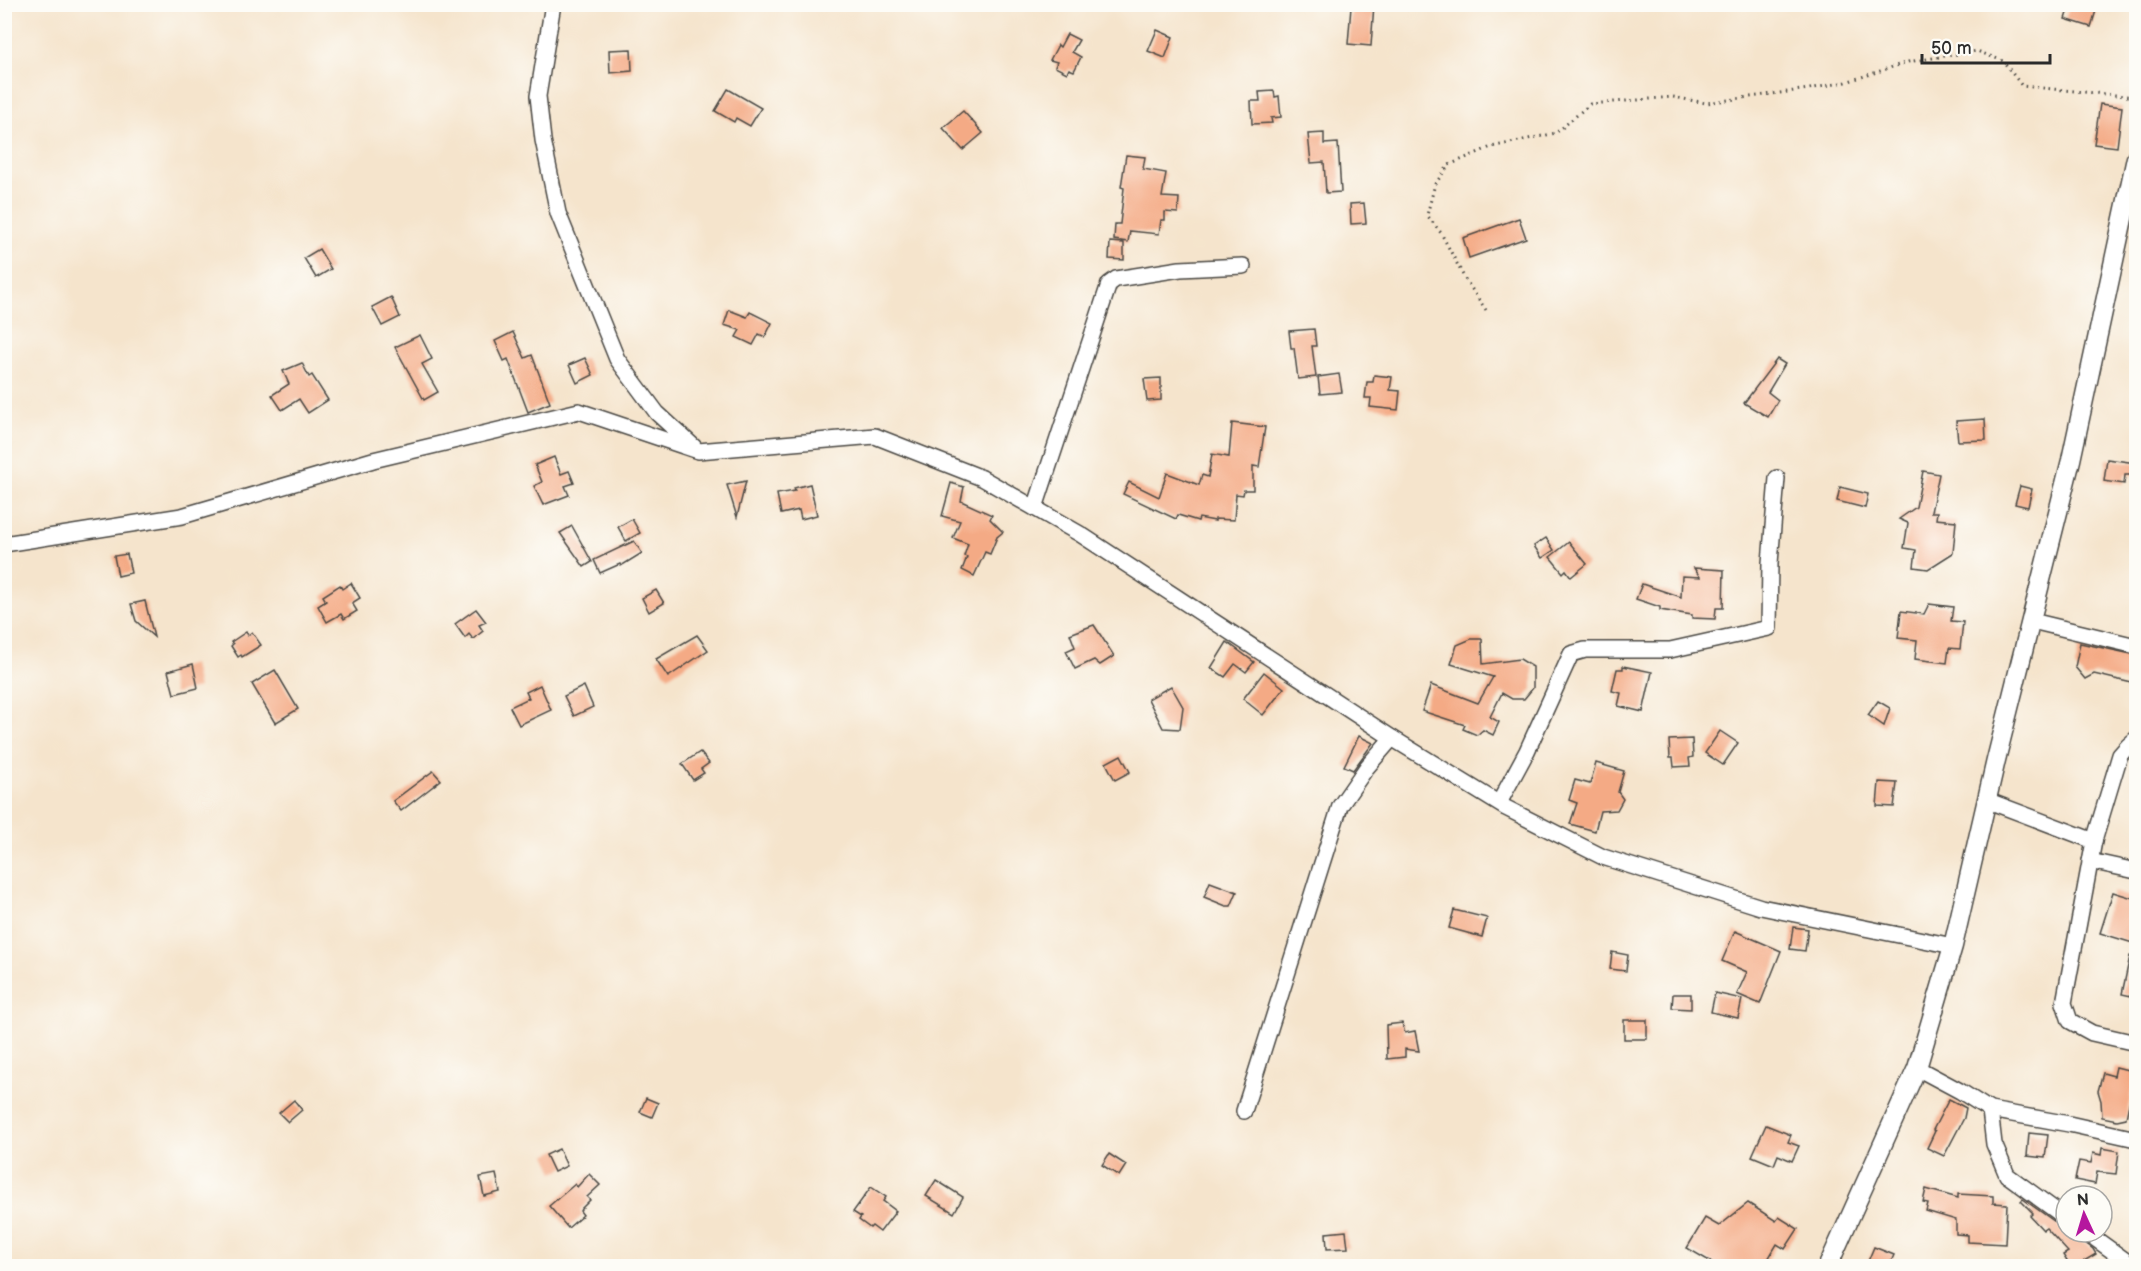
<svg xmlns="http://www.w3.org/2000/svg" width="2141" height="1271" font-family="'Balsamiq Sans',sans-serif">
	<rect width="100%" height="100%" fill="#fdfcf7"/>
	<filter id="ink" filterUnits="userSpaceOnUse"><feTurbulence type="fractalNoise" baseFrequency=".0167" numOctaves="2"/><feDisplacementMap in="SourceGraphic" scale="12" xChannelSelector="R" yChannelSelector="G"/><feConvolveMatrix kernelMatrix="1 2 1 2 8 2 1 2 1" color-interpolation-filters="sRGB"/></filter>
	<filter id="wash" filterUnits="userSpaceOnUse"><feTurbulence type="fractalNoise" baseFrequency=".008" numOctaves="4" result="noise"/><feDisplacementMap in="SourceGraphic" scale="24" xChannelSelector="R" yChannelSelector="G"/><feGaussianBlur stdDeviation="1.35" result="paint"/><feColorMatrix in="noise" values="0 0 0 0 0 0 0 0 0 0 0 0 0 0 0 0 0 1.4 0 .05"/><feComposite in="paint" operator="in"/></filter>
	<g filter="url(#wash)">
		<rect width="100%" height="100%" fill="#f5e4cc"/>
		<g id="blocks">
			<g fill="#f4aa85">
				<path d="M1353,4H1374L1371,46L1348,44L1351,7H1353Z"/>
				<path d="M2070,4H2098L2091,27L2065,19Z"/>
				<path d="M1157,30L1173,37L1165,58L1148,51Z"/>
				<path d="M1067,34L1079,40L1072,52L1081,57L1074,71L1069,69L1067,73L1055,67L1057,62L1050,60L1058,45L1060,47Z"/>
				<path d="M631,49L632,71L610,73L609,50Z"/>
				<path d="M728,89L761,108L750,126L736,118L734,122L715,111Z"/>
				<path d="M1274,91L1275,97L1279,96L1281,117L1271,118L1272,123L1252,124L1251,101H1260L1259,92Z"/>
				<path d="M2100,104L2122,107L2117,147L2094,144Z"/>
				<path d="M963,111L983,133L963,150L943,128Z"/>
				<path d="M1324,133V144L1338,143L1341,192L1326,193L1324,162L1311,163L1308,134Z"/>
				<path d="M1126,155L1145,157L1143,169L1166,173L1162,197L1179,198L1178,213L1165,212V220H1161L1159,234L1130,231L1128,242L1114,240L1115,224H1120L1124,188L1121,187Z"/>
				<path d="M1364,203L1366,223L1351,224L1350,204Z"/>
				<path d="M1519,218L1526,238L1469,258L1463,238Z"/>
				<path d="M1110,242L1124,243V260L1109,259Z"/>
				<path d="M319,249L331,269L316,278L304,258Z"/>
				<path d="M391,297L400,317L382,326L372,307Z"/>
				<path d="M729,310L747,317L750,312L772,323L765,337L759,334L753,345L736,337L740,330L724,325Z"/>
				<path d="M1314,329L1316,346H1312L1316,377L1298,379L1294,348H1291L1289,331Z"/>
				<path d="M513,332L525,358L532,355L550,403L528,412L508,359L504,361L495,341Z"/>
				<path d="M420,335L432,359L422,364L438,392L424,400L395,347Z"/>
				<path d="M585,358L593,375L577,383L569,365Z"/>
				<path d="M1777,359L1785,364L1768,392L1778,400L1768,417L1744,403Z"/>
				<path d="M302,363L309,377L312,375L328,400L308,413L299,399L282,410L272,395L289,384L283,371Z"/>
				<path d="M1339,374L1342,392L1320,394L1318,377Z"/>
				<path d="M1374,375L1392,377L1390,390L1400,391L1398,410L1370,407L1371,398H1365L1367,382H1373Z"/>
				<path d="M1161,378V400L1147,401L1144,379Z"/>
				<path d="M1985,419L1986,440L1958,441L1956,421Z"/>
				<path d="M1232,423L1265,427L1259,467L1253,466V490H1244L1243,495L1236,494L1234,520L1215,519V521L1199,518L1198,521L1178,515L1176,519L1123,494L1129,482L1159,497L1167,473L1199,485L1202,475L1208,477L1212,454L1229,457Z"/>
				<path d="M554,457L561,474L569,471L574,483L565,486L569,495L543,505L534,486L542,482L535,465Z"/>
				<path d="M2107,459L2136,463V475H2125L2124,484L2104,481Z"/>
				<path d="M1923,471L1939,474L1931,512H1937L1936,519L1956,521L1953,553L1928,569L1914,567L1916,550L1904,548L1908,523L1899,519L1916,507Z"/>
				<path d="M746,481L737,517L727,485Z"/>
				<path d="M951,483L964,487L961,501L992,515L990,519L1003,532L997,537L990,554L985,552L974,576L962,570L967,557L964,556L968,544L953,538L960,521L942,516Z"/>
				<path d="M810,484L817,515L801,519L799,510L781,514L777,494L795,491L794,488Z"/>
				<path d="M2020,486L2032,489L2028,507L2015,504Z"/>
				<path d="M1840,487L1868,494L1865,508L1837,501Z"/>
				<path d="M632,519L640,533L626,541L618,527Z"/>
				<path d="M572,526L592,562L584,567L560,533Z"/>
				<path d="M1546,538L1554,550L1542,558L1534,546Z"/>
				<path d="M634,541L642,553L621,566L620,564L600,573L594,560Z"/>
				<path d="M1569,542L1587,564L1571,577L1566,570L1563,573L1550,557Z"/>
				<path d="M127,554L131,573L118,576L114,556Z"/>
				<path d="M1694,568L1724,570L1723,608H1716L1715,619L1692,618V615L1660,610V607L1636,599L1642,584L1681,597L1682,576L1700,577Z"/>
				<path d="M351,583L360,598L352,603L357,611L344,619L341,614L327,622L318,606L326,601L323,596L340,585L342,589Z"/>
				<path d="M656,590L664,603L649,612L642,598Z"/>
				<path d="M145,601L154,637L136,621L131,604Z"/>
				<path d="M1929,604L1953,607L1951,621L1963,622L1960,649L1949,648L1947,663L1915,659L1917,640L1898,638L1901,611L1924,614Z"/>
				<path d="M476,609L486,622L479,625L483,631L473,639L469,634L465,638L455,624Z"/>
				<path d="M1094,625L1114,656L1100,665L1094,660L1075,669L1066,651L1075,647L1070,634Z"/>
				<path d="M246,632L248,635L252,632L261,645L242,657L241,655L238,657L231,646L233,644L231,642Z"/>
				<path d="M697,635L708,650L668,677L656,659Z"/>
				<path d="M1471,639H1482L1483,664L1520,659L1533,667V688L1524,699H1512L1502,693L1490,717L1499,722L1493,735L1483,730L1477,735L1463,729L1465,725L1422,711L1431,685L1478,703L1493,677L1451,664L1457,645Z"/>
				<path d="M1227,642L1254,662L1246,672L1235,664L1225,677L1211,668Z"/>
				<path d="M2080,643L2136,655V684L2094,674L2085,679L2075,667Z"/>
				<path d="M193,664L198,688L174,694L168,671Z"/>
				<path d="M1623,666L1652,672L1643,712L1618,706L1621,693L1612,691L1617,669H1623Z"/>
				<path d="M275,670L298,709L275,723L252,684Z"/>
				<path d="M1264,672L1284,688L1263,715L1243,699Z"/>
				<path d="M540,685L551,710L519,725L510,707L529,698L526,692Z"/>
				<path d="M584,686L593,707L574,716L564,696Z"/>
				<path d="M1171,686L1183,707L1180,729L1163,728L1148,699Z"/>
				<path d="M1878,701L1890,708L1884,726L1868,715Z"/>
				<path d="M1720,731L1738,743L1723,765L1705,753Z"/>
				<path d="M1359,736L1373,743L1353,770L1344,766Z"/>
				<path d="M1692,739L1693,757L1689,758L1690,766L1674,767L1673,758H1670L1669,740Z"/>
				<path d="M700,752L709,763L701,769L704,773L693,780L682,764Z"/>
				<path d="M1121,755L1130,772L1115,780L1106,763Z"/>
				<path d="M1596,763L1624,771L1618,792L1623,799L1617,810L1600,811L1595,831L1570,824L1577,803L1569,800L1575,780L1590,784Z"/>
				<path d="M433,771L441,780L401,811L393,801Z"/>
				<path d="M1879,782L1897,783L1894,807L1877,806Z"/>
				<path d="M1210,882L1237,892L1231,906H1226L1204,897Z"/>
				<path d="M2113,892L2136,899V944L2100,933Z"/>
				<path d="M1454,910L1487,918L1482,937L1449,928Z"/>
				<path d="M1793,927L1808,929L1805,951L1790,949Z"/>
				<path d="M1735,931L1781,951L1760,1004L1737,994L1747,972L1722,961Z"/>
				<path d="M1612,952L1628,955L1626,971L1610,969Z"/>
				<path d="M2130,956L2136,957V997L2122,994Z"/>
				<path d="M1715,993L1742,999L1738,1018L1711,1012Z"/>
				<path d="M1673,994H1691V1009L1672,1008Z"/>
				<rect x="1624" y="1020" width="23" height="19"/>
				<path d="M1402,1023L1405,1033L1415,1031L1419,1051L1405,1049V1057L1387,1059L1386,1025Z"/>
				<path d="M2116,1067L2136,1072L2126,1118L2117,1120L2102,1117L2101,1101L2098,1091L2103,1073L2114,1076Z"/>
				<path d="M646,1098L658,1103L652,1117L640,1112Z"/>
				<path d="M1949,1099L1966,1108L1964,1118L1944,1156L1927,1148L1935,1131L1933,1130Z"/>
				<path d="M294,1100L302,1110L288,1122L279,1113Z"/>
				<path d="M1766,1125L1791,1135L1788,1142L1799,1146L1792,1161L1778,1155L1774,1165L1752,1156Z"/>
				<path d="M2029,1133L2048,1135L2045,1158L2027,1156Z"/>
				<path d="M2102,1148L2119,1151L2116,1174L2097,1172L2095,1184L2075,1180L2079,1161L2091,1163L2093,1153L2101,1155Z"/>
				<path d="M559,1149L567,1166L554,1172L546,1155Z"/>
				<path d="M1109,1154L1126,1165L1119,1176L1102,1165Z"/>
				<path d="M496,1174L500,1192L484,1196L480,1177Z"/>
				<path d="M589,1174L600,1185L587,1197L590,1200L581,1209L580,1211L583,1215L568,1228L549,1206L575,1184L577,1187Z"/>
				<path d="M936,1180L963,1197L954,1213L926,1196Z"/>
				<path d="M871,1187L886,1197L883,1201L896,1211L880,1232L872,1226L870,1228L859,1220L861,1217L853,1212Z"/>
				<path d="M1926,1189L1958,1198V1194L1993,1196V1203L2007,1204L2005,1244L1968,1242V1235L1956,1234V1220L1926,1211L1928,1203L1923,1202Z"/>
				<path d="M2023,1199L2062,1227L2066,1232H2075L2080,1239L2093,1249L2096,1254L2084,1261L2087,1266H2070L2063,1255L2068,1252L2046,1228L2043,1230L2030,1216L2033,1213L2021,1201Z"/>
				<path d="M1748,1203L1776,1221L1779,1217L1798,1229L1785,1249L1777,1244L1764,1266H1718L1687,1248L1705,1218L1719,1226Z"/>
				<path d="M1346,1231L1348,1248L1327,1249L1326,1233Z"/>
				<path d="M1874,1247L1894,1255L1889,1266H1866Z"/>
			</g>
		</g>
	</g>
	<g filter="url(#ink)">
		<use href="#blocks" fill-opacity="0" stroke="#494743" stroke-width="1.5"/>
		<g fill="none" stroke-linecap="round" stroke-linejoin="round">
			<defs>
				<g id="minor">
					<path d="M553,4L538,96L543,140L558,213L617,359L657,413L694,447"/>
					<path d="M1035,508L1109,284L1116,279L1180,269L1243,266"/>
					<path d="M4,544L182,516L373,460L579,411L698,451L875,436L982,478L1080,534L1392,738L1506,808L1603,857L1761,907L1953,946"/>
					<path d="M2032,621L2136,646"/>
					<path d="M2136,739L2128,746L2120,755L2094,841L2064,1003L2070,1021L2092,1033L2136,1043"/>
					<path d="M1986,800L2094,841"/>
					<path d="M1499,803L1527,751L1571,654L1585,650H1670L1769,628L1770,563L1777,478"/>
					<path d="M2090,861L2136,871"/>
					<path d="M1917,1068L1960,1091L1990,1110L2069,1124L2136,1139"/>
					<path d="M1990,1110L1994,1144L2007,1175L2066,1218"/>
					<path d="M1244,1111L1340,806L1367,767L1392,738"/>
					<path d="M2086,1232L2133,1266"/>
				</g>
				<path id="tertiary" d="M1828,1266L1917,1068L1953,946L1996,760L2071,460L2136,158"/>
			</defs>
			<use href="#minor" stroke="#494743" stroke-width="18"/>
			<use href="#tertiary" stroke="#494743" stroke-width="21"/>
			<path stroke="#494743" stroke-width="3" stroke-dasharray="1.5 4.5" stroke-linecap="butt" d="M1486,310L1465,279L1441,233L1427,215L1435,184L1449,165L1491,147L1556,133L1590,104L1673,97L1706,103L1809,89L1846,82L1908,62L1977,51L2003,61L2022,86L2136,97"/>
			<use href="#minor" stroke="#fff" stroke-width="15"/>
			<use href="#tertiary" stroke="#fff" stroke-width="18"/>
		</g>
	</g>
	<rect width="2141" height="1271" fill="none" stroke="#fdfcf7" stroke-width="24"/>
	<g transform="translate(2084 1214) rotate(356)"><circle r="28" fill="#fdfcf7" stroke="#a9a8a5" stroke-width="1.5"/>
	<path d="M0-4.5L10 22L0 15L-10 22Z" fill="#b5179e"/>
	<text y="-9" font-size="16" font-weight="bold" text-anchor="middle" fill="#2b2b2b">N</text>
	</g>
	<path d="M1922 54v9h128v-9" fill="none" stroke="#2b2b2b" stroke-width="3"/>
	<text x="1931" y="54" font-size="18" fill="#2b2b2b" stroke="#fdfcf7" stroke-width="4.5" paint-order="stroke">50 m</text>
</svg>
